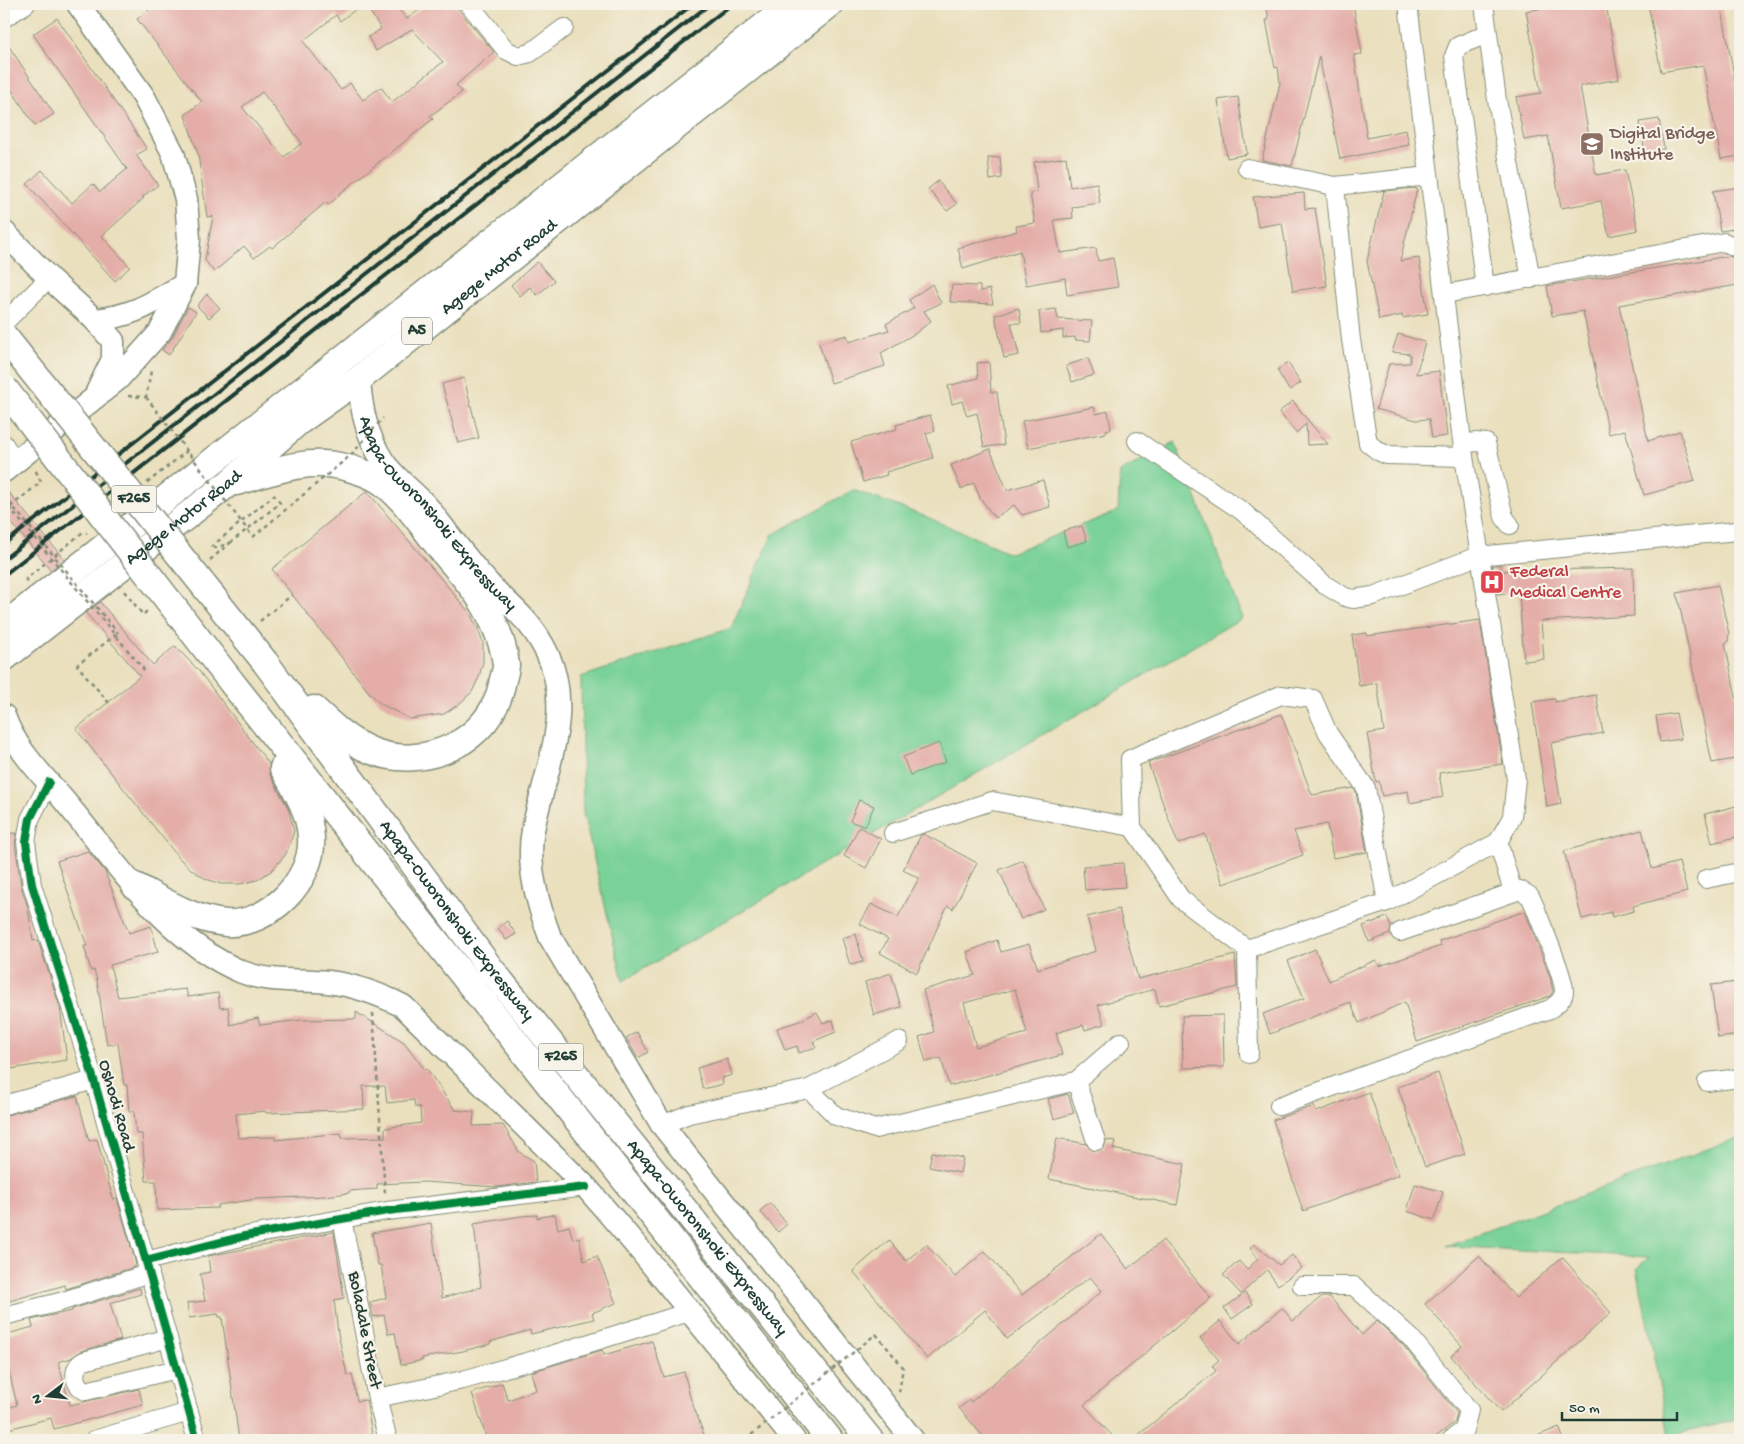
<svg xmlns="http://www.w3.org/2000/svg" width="1744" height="1444" font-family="'Gochi Hand',sans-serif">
	<rect width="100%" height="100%" fill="#f7f3e8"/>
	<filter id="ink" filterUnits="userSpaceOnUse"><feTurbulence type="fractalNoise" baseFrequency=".02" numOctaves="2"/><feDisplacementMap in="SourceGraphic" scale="10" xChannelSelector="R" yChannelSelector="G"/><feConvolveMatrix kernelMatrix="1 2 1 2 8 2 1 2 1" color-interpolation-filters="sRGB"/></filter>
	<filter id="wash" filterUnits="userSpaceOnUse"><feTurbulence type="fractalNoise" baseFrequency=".0096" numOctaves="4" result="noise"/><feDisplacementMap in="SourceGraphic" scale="20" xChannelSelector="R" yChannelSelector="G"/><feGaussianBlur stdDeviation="1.12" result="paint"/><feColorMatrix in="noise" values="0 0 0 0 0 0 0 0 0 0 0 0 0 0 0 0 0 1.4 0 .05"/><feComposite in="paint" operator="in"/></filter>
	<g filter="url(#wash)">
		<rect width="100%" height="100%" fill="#eae0be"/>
		<g fill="#7ad298" stroke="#4c8866">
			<path d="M1175,442L1242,618L623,981L583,813L581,677L731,628L772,535L853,490L927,517L1010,553L1118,511L1120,472Z"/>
			<path d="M1740,1137V1419L1669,1436L1637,1268L1649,1257L1446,1246Z"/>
		</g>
		<g id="blocks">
			<g fill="#e4ada8" fill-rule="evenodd">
				<path d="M156,4H363L340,21L336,15L303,41L341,90L350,83L363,100L381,87L392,102L443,62L412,29L376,51L368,37L381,29L365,4H394L407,19L427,4H454L494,52L456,85L462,92L430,116L433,119L338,195L339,196L328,205L326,202L272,248L270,246L254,258L244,246L214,272L205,260L213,216L207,217L198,154L185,115L202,102L137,19ZM262,92L302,143L284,157L242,107Z"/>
				<path d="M1266,4H1353L1362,54L1354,55L1367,138L1406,130L1409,145L1340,159L1319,56L1292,166L1262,160L1280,83L1278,67L1275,68L1266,20H1269Z"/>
				<path d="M1568,4H1606L1619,79L1580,86L1596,175L1625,170L1638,230L1609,236L1601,201L1561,208L1548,136L1524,140L1516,97L1541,93L1526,11Z"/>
				<path d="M1648,4H1721L1740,109V156L1721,159L1703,65L1661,72Z"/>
				<path d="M57,18L147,149L136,155L158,185L142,197L144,198L102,236L130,267L115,281L27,184L42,170L72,203L93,184L100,192L127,169L33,34Z"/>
				<path d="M4,39L54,114L35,126L4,78Z"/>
				<path d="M1238,97L1247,154L1227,158L1218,100Z"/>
				<path d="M1659,119L1664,149L1645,153L1640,122Z"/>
				<path d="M1000,157L1002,178L990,180L988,158Z"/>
				<path d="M1066,157L1070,187L1097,183L1100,203L1072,207L1073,218L1054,220L1060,253L1096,248L1098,261L1113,258L1118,287L1067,295L1065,278L1026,285L1020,251L963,269L958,248L1017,231L1016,226L1035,223L1030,193L1037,192L1034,162Z"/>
				<path d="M938,181L957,204L947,211L928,189Z"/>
				<path d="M1740,187V228L1720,231L1713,191Z"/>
				<path d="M1413,188L1417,189L1400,261L1419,258L1428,314L1402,318L1403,315L1379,320L1367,261L1384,191Z"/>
				<path d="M1304,193L1305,209L1315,208L1327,286L1293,291L1282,223L1258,227L1253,197Z"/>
				<path d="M1729,256L1734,258L1738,285L1619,305L1648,441L1680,431L1695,481L1644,495L1625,430L1609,434L1583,311L1552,316L1547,286Z"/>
				<path d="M537,262L554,281L537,295L530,287L520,296L511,285Z"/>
				<path d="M932,284L941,303L924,311L931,321L916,333L881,353L885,366L831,383L819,343L847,335L849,342L889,330L886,324L914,308L909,300Z"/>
				<path d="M952,285L980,286V291L990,289L993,304L950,302Z"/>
				<path d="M207,294L220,308L209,318L197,306Z"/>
				<path d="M188,307L196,312L169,355L162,350L172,338Z"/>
				<path d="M1019,308L1021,323H1011L1019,355L1004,358L995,315Z"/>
				<path d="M1056,309L1058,319L1092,321L1090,341L1075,340V337L1063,338V330L1041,333L1039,311Z"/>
				<path d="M1398,334L1425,342L1416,374L1439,371L1447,436L1432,438L1429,419L1416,420L1376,409L1389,364L1410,363V354L1392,352Z"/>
				<path d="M1088,358L1094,375L1072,382L1066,366Z"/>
				<path d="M989,362L991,392H997L1004,445L984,447L977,413L967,416L962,401L952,404L948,386L978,378L977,363Z"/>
				<path d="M1288,363L1301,383L1289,390L1277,370Z"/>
				<path d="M464,378L479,438L458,443L442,384Z"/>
				<path d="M1293,401L1306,418L1328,444L1307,445L1306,424L1296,433L1279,412Z"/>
				<path d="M1094,407L1096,414L1108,411L1111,429L1106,430V433L1028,448L1022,421Z"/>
				<path d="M930,415L935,431L926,433L933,458L886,472L887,475L863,482L851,442L897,429L896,425Z"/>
				<path d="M990,449L1007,490L1043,480L1050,507L1022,515L1014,505L995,518L980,498L974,483L961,489L951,465Z"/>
				<path d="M4,487L64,559L51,570L4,514Z"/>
				<path d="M367,491L469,612L477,627L483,643V662L479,677L472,692L459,704L444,714L410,719L381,704L368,691L272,569Z"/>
				<path d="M1082,526L1087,541L1067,547L1063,531Z"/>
				<path d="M1492,565H1501V571L1633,568L1634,616L1541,621L1544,659L1524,661L1519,593L1497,594Z"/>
				<path d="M1718,585L1729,634L1728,642L1725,643L1740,717V758L1712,763L1677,593Z"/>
				<path d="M100,602L153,665L175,646L199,671L269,764L270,775L288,808L294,831L286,854L271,871L257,880L240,884H221L206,879L192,870L179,858L76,729L140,676L86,613Z"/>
				<path d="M1480,620L1503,764L1439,773L1443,797L1410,803L1408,791L1382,796L1379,781L1376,782L1367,734L1384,731L1377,683L1359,686L1352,635L1367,633V636Z"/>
				<path d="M1596,695L1603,733L1551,743L1561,804L1547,807L1532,702L1555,699V702Z"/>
				<path d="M1676,713L1681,739L1660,742L1656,716Z"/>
				<path d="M1281,714L1312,795L1353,788L1356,792L1367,852L1333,858L1327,824L1294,831L1303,855L1223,884L1205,834L1178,844L1148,763Z"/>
				<path d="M939,743L946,762L910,775L903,757Z"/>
				<path d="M859,800L874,806L865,827L850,821Z"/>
				<path d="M1740,805V836L1712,843L1705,814Z"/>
				<path d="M859,827L881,839L866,868L844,856Z"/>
				<path d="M1642,830L1652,869L1679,862L1687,892L1633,906L1634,911L1612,917L1611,912L1582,919L1564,851Z"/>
				<path d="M17,833L15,843L21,886L28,908L33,941L38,940L60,1007L67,1060L4,1070V834Z"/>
				<path d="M924,834L977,863L953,909L948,906L943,915L917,973L880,953L888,939L860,924L871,904L898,917L919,878L903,870L921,835Z"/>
				<path d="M88,851L105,872L129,933L151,926L158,952L110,965L118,997L186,989L188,997L218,993L220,1008L228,1007L230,1025L258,1018L260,1025L301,1020L356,1019V1012L404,1042L425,1070L427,1069L455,1110L474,1112L473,1126L503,1125L519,1152L534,1161L536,1182L497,1187L425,1182L377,1184V1189L349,1191V1193L325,1196L257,1199L218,1205V1208L157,1210L156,1181H146L142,1134H136L134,1111L129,1112L127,1085H124L118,1043L107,1045L97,980L94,970L91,971L84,946H87L57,861ZM363,1086H385L387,1103L414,1100L415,1107H420L421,1123L385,1128V1137L342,1138L341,1133L275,1140V1137L238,1138L236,1114L265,1111L266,1113L364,1109Z"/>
				<path d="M1023,860L1044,909L1021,919L999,870Z"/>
				<path d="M1123,863L1125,887L1085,890L1083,866Z"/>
				<path d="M1119,909L1138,979L1235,955L1237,987L1159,1006L1155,989L1098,1005L1104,1024L1085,1030L1083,1025L1056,1033L1062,1055L949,1086L941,1058L926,1062L919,1037L934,1032L923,990L975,975L967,952L997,940L1001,952L1029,944L1038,969L1096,951L1087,917ZM1015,989L1027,1033L976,1047L964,1003Z"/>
				<path d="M1525,911L1550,977L1553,991L1550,996L1417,1042L1405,1002L1359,1023L1350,1002L1270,1034L1263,1014L1304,998L1288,961L1315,949L1329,981L1376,960L1379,966L1441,946L1439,941Z"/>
				<path d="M1387,917L1391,927L1390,934L1369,942L1363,926Z"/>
				<path d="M507,921L516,934L506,940L498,928Z"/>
				<path d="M856,934L863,962L850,965L842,938Z"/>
				<path d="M891,973L901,1007L874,1015L865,982Z"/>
				<path d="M1738,982L1740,1035L1718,1038L1711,985Z"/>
				<path d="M817,1012L823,1023L833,1020L836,1032L814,1041L816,1047L799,1053L797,1046L785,1050L777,1028L800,1021Z"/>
				<path d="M1223,1015L1224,1067L1183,1068L1182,1016Z"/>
				<path d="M637,1032L648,1052L638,1058L626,1038Z"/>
				<path d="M727,1059L732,1075L722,1078L723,1084L703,1089L697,1068Z"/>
				<path d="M1438,1073L1465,1154L1425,1167L1398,1087Z"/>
				<path d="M1369,1092L1399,1175L1303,1211L1273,1120L1314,1106L1316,1112Z"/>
				<path d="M1068,1094L1074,1113L1054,1119L1048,1099Z"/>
				<path d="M77,1096L89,1141L97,1139L113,1199L117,1198L136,1264L134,1267L66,1289L65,1285L6,1302L4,1293V1118L7,1115Z"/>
				<path d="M1057,1138L1086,1144L1094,1151L1104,1148L1106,1140L1115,1141L1113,1149L1185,1164L1177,1205L1049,1179Z"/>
				<path d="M932,1152L963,1158L960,1173L929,1167Z"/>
				<path d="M1415,1184L1443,1192L1434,1220L1407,1211Z"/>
				<path d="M770,1203L787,1224L778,1232L760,1211Z"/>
				<path d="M555,1214L558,1229L569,1226L573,1239L579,1237L584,1261L597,1256L616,1303L592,1313L594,1319L531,1334L530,1330L490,1342V1344L463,1351L422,1358L423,1360L401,1365L395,1333L388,1334L384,1315L373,1317L370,1302L386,1298L381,1265H378L372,1233L431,1223L442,1298L481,1287L474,1224L521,1216L537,1215V1218Z"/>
				<path d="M334,1232L344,1298L334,1300L338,1333L347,1375L352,1374L357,1401L366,1400L373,1440H239L222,1317H219L218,1314L189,1318L187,1303L205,1301L200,1274L210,1272L208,1256Z"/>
				<path d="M1101,1234L1128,1269L1163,1240L1211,1298L1084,1405L1116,1440H986L959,1408L970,1400L971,1402L1102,1291L1090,1277L1007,1339L985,1310L927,1359L853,1271L889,1240L906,1261L926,1244L955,1277L985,1251L1022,1295Z"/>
				<path d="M1254,1244L1279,1265L1292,1255L1302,1268L1278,1285L1267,1270L1241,1294L1223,1275L1239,1261L1247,1270L1258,1258L1250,1248Z"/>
				<path d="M1479,1256L1516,1298L1562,1257L1611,1313L1501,1412L1451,1356L1462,1346L1425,1304Z"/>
				<path d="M140,1288L141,1294L110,1303L121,1340L81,1351L71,1358L58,1362L70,1405L139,1389L143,1405L54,1429L51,1418L4,1430V1409L17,1405L9,1371L4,1372V1335L33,1327L31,1320L72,1311V1309Z"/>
				<path d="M1245,1293L1253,1304L1232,1319L1224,1308Z"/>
				<path d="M1321,1297H1330L1362,1335L1377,1321L1403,1345L1457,1413L1455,1422L1432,1440H1132L1216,1371L1212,1366L1219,1360L1200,1338L1220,1321L1239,1344L1282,1308L1293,1321Z"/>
				<path d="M652,1341L664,1377L684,1372L690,1397L706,1440H487L472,1393L502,1383L508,1400L536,1390L531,1372L602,1350L604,1355Z"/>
				<path d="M1559,1427L1564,1440H1527Z"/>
			</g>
		</g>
	</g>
	<g filter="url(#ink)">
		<use href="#blocks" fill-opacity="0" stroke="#848e79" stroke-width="1"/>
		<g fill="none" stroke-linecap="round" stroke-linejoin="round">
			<defs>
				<g id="minor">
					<path d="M469,4L506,50L518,56L530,53L564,28"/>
					<path d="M1484,4L1497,100L1531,279"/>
					<path d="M4,18L26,4"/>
					<path d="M1247,168L1335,186L1429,176"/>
					<path d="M1335,186L1351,340L1368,443L1378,451L1387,455L1464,457"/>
					<path d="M1485,287L1454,56L1458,46L1487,34"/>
					<path d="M1445,294L1724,242L1740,249"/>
					<path d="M4,323L49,278"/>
					<path d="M1137,441L1242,511L1325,585L1345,597L1353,599L1373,596L1478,556L1737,531L1740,533"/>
					<path d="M4,444L15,463"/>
					<path d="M1463,444L1476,442L1486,443L1504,517L1510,525"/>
					<path d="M49,782L30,819L26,842L32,885L94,1080L197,1440"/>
					<path d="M893,833L992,801L1132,827"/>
					<path d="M1498,842L1513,892"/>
					<path d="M1706,879L1740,872"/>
					<path d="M1387,902L1366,788L1328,733L1313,699L1281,695L1130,759L1132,827L1181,899L1247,949L1387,902L1498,842L1512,817L1516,779L1464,457L1408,4"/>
					<path d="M1247,949L1249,1054"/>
					<path d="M1076,1081L1096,1141"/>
					<path d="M1707,1082L1740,1078"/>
					<path d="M809,1089L899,1041"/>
					<path d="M4,1105L94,1080"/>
					<path d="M1279,1106L1550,1009C1556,1005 1564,999 1564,991C1564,976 1541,924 1535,907L1530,896L1520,890L1400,932"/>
					<path d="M662,1125L689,1114L809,1089L836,1116L875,1129L1076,1081L1121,1042"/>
					<path d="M342,1219L377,1398L388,1440"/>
					<path d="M146,1261L245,1236L387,1211L586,1187"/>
					<path d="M1302,1286H1354L1411,1338L1469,1410L1464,1430L1451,1440"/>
					<path d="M4,1316L60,1302L150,1273"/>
					<path d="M168,1338L84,1361C71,1367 73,1386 86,1391L177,1369"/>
					<path d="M377,1398L463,1380L548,1356L689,1312"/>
					<path d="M94,1440L189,1412"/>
				</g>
				<g id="major">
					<path d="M4,232L49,278L95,320C134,316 152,303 185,284"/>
					<path d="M95,320L113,341V359L97,392"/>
					<path id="s1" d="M359,379C361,408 366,435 383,461C395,479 416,493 430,510C449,535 468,561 489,584C513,609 531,620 547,653C575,711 544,773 533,830C526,865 538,905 550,937L662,1125L913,1440"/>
					<path d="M4,471L118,379L160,332L185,284L189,239L186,199L173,153L144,97L78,4"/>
					<path d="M4,716C16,751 44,776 67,804C117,864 167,941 242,972C269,983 300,979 328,982C355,985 379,994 403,1006L586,1187L640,1250L794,1440"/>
				</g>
				<g id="highway">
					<path d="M236,482C268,473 306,458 340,466C351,468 369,474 379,480C403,496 422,526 440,548C455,567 474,586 486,608C495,624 504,646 506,665C506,671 503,678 502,684C492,740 425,772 372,751C349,742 332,726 314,709"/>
					<path d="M4,626L792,4"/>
					<path id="s2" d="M4,658L229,483L297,423L359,379L830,4"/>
					<path id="s3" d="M265,662L490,968L870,1440"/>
					<path d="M233,684L830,1440"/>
					<path d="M135,886C164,901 193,920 226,923C268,926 314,880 311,838C310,812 296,790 283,768"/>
				</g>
			</defs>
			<use href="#minor" stroke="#848e79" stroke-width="20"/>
			<use href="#major" stroke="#848e79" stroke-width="25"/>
			<use href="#highway" stroke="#848e79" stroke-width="29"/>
			<g stroke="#848e79" stroke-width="2.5" stroke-dasharray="4 4" stroke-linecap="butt">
				<path d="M128,396L146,397L151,371"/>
				<path d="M147,483L187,451"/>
				<path d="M4,512L41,482L35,469"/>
				<path d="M211,547L274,495L280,503L230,543"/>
				<path d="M210,560L230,543L216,548L211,547"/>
				<path d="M26,582V579L83,532L87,533"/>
				<path d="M124,591L143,615L149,609"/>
				<path d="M109,703L77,665L118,633"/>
				<path d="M373,1013L385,1194"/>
				<path d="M876,1334L903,1367L899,1393"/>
			</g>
			<use href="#minor" stroke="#fff" stroke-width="18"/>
			<use href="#major" stroke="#fff" stroke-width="22"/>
			<use href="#highway" stroke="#fff" stroke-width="26"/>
			<g stroke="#1f3d34" stroke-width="4">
				<path d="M4,544L693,4"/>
				<path d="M4,559L710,4"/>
				<path d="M4,575L732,4"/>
			</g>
			<defs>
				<g id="highway-bridge">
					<path d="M4,336L265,662"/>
					<path d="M4,388L233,684"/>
				</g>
			</defs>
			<use href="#highway-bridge" stroke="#848e79" stroke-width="29" stroke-linecap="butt"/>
			<g stroke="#848e79" stroke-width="2.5" stroke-dasharray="4 4" stroke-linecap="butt">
				<path d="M146,397L253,537L352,454L383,418"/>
				<path d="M4,496L118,633"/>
				<path d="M4,501L145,671"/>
				<path d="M260,621L292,595"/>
				<path d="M745,1440L876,1334"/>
			</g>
			<use href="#highway-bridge" stroke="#fff" stroke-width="26"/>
			<defs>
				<g id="cycleway">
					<path d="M49,782L30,819L26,842L32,885L94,1080L197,1440"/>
					<path d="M146,1261L245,1236L387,1211L586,1187"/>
				</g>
			</defs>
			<use href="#cycleway" stroke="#f7f3e8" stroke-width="11"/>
			<use href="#cycleway" stroke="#00873e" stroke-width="8"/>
		</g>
	</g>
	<defs>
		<symbol id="university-square" viewBox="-11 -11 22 22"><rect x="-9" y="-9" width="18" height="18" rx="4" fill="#8d6e63" stroke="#f7f3e8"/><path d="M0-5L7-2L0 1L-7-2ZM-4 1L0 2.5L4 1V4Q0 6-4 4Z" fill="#fff"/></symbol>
		<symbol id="hospital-square" viewBox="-11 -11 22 22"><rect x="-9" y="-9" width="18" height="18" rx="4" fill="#e0444e" stroke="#f7f3e8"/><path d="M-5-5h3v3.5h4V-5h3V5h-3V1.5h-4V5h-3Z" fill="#fff"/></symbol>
	</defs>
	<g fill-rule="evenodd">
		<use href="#university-square" x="1578" y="130" width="28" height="28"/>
		<use href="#hospital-square" x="1478" y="568" width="28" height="28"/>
	</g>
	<g text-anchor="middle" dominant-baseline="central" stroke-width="4.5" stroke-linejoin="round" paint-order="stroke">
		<g fill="#f7f3e8" stroke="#60746a" stroke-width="1">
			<rect x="402" y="317.5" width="30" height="27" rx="4"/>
			<rect x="111.5" y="485.5" width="45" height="27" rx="4"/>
			<rect x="538.5" y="1043.5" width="45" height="27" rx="4"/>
		</g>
		<g font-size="16" font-weight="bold" fill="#1f3d34">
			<text x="417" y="331">A5</text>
			<text x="134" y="499">F265</text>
			<text x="561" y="1057">F265</text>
		</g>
		<g font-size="18" fill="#785e54" stroke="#f7f3e8" text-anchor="start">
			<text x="1610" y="134">Digital Bridge<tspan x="1610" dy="21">Institute</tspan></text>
		</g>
		<g font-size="18" fill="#1f3d34" stroke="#f7f3e8">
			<text stroke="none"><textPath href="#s2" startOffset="631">Agege Motor Road</textPath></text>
			<text stroke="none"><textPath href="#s1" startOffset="161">Apapa-Oworonshoki Expressway</textPath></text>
			<text stroke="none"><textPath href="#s2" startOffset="228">Agege Motor Road</textPath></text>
			<text stroke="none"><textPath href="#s3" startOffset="322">Apapa-Oworonshoki Expressway</textPath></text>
			<text transform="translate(116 1106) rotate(74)">Oshodi Road</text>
			<text stroke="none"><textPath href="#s3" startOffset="726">Apapa-Oworonshoki Expressway</textPath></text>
			<text transform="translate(364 1330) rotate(79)">Boladale Street</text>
		</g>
		<g font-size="18" fill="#be3a42" stroke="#f7f3e8" text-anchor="start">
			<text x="1510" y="572">Federal<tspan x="1510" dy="21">Medical Centre</tspan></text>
		</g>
	</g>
	<rect width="1744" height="1444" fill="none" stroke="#f7f3e8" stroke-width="20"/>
	<g transform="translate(48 1396) rotate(254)" stroke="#f7f3e8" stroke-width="4" paint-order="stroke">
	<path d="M0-4L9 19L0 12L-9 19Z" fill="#1f3d34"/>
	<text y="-8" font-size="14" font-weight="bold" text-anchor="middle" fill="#1f3d34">N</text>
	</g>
	<path d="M1562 1412v8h115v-8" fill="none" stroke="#1f3d34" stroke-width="2.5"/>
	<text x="1569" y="1412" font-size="15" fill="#1f3d34" stroke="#f7f3e8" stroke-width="4" paint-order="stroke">50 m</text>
</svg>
